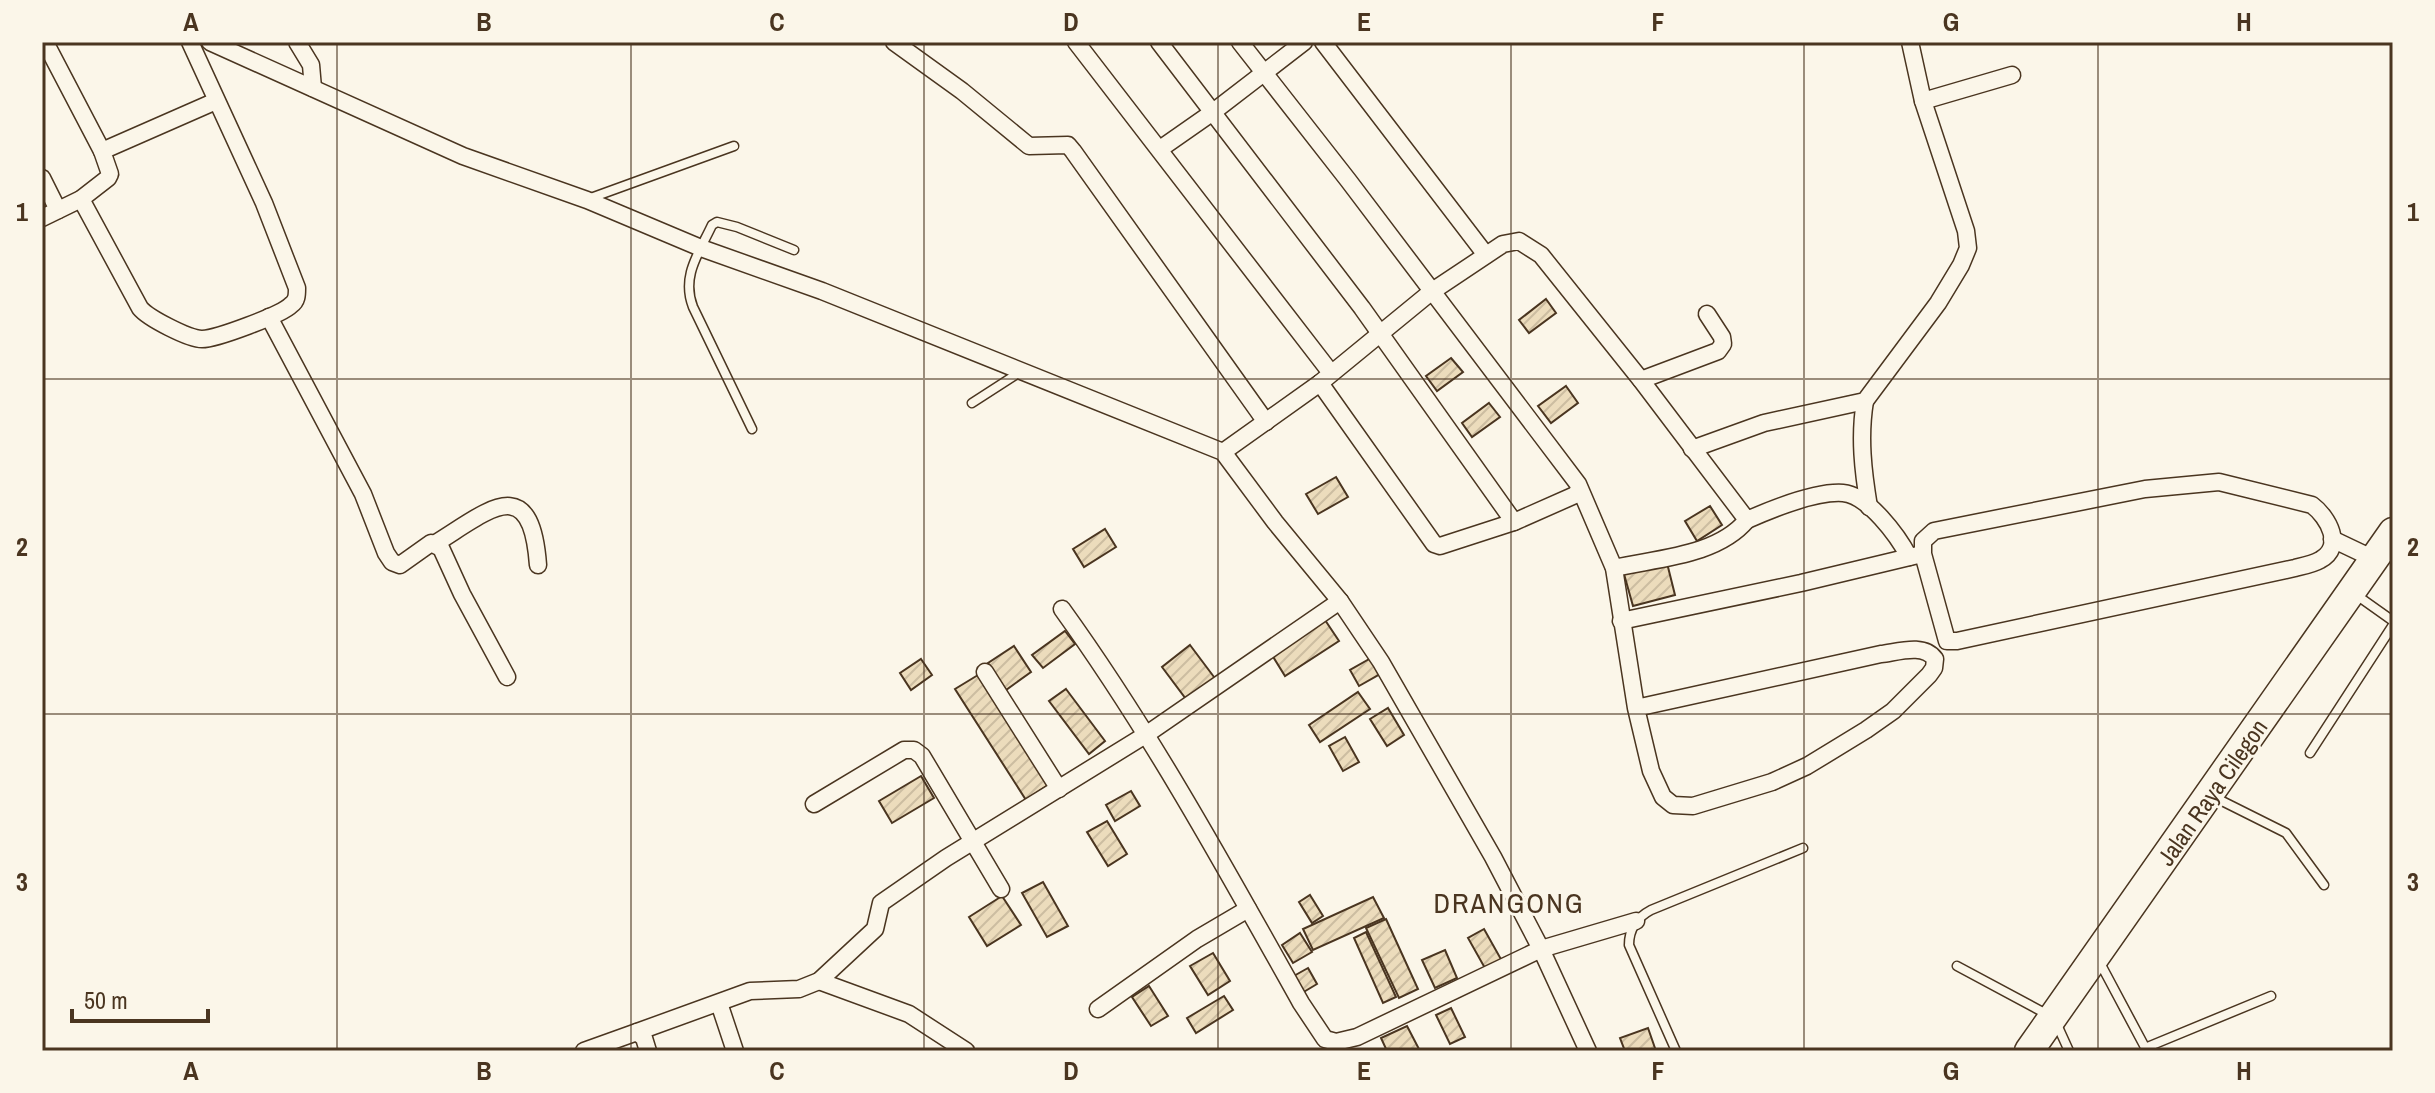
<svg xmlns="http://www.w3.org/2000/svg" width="2435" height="1093" font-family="'Archivo Narrow',sans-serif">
	<defs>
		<pattern id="building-hatch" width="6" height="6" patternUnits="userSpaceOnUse" patternTransform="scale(2)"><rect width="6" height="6" fill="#ecdcbc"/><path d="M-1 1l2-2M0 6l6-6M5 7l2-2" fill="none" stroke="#ccbda1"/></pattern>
	</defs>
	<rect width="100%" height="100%" fill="#fbf6e9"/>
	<g fill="url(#building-hatch)" stroke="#4a3520" stroke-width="2">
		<path d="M1546,299L1556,313L1529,333L1519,320Z"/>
		<path d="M1451,358L1463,372L1437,391L1426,376Z"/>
		<path d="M1566,386L1578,403L1551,423L1538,406Z"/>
		<path d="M1489,403L1500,417L1472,437L1462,423Z"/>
		<path d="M1336,477L1348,497L1318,514L1306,494Z"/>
		<path d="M1710,506L1722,525L1697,541L1685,521Z"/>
		<path d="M1105,529L1116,547L1084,567L1073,549Z"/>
		<path d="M1667,563L1675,595L1633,606L1624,574Z"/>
		<path d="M1325,620L1339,641L1285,676L1272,655Z"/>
		<path d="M1065,631L1075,644L1043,668L1032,655Z"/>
		<path d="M1190,645L1217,681L1189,703L1162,667Z"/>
		<path d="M1014,646L1031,672L1006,690L988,663Z"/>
		<path d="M1371,658L1380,674L1359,686L1350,670Z"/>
		<path d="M921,659L932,675L911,690L900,673Z"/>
		<path d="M978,675L1048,785L1026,800L955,689Z"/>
		<path d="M1066,689L1105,741L1089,754L1049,701Z"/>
		<path d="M1358,692L1370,709L1320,742L1309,725Z"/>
		<path d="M1388,708L1404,735L1387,746L1370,719Z"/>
		<path d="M1345,737L1359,762L1343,771L1329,746Z"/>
		<path d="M921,776L934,798L892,823L879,801Z"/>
		<path d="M1131,791L1140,806L1115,821L1106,805Z"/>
		<path d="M1107,821L1127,854L1108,866L1087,832Z"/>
		<path d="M1043,882L1068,926L1047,937L1022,893Z"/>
		<path d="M1310,895L1323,916L1312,923L1299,902Z"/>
		<path d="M1002,896L1021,925L987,946L969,917Z"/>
		<path d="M1373,897L1384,918L1313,950L1303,929Z"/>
		<path d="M1386,919L1418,989L1399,998L1366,928Z"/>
		<path d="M1484,929L1502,961L1486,970L1468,938Z"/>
		<path d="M1366,932L1396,997L1383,1003L1354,938Z"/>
		<path d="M1300,933L1312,952L1293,963L1282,945Z"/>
		<path d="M1445,950L1457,978L1435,988L1422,960Z"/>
		<path d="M1213,953L1230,981L1208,995L1190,966Z"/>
		<path d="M1308,968L1317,984L1302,993L1292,977Z"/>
		<path d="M1149,986L1168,1016L1151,1026L1132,997Z"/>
		<path d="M1224,996L1233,1010L1196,1033L1187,1018Z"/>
		<path d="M1451,1008L1465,1037L1450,1044L1436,1015Z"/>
		<path d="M1407,1026L1420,1051H1387L1381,1038Z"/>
		<path d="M1648,1028L1656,1051H1625L1620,1038Z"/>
	</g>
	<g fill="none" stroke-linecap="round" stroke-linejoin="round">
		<defs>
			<g id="service">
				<path d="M588,199L734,146"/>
				<path d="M972,403L1020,372"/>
				<path d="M752,429L693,307C681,276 699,253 712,225L717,222L737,227L794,250"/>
				<path d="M2355,594L2393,621"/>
				<path d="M2310,753L2393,625"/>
				<path d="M2214,797L2286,833L2324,885"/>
				<path d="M2099,961L2147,1051"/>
				<path d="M1957,966L2054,1018L2069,1051"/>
				<path d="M2145,1048L2271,996"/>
				<path d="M1676,1051L1629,945C1629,929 1636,918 1651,910L1803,848"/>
			</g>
			<g id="minor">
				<path d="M45,42L102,151"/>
				<path d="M210,42L463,156L587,200L701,248L822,291L1223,452L1275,522L1340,601L1381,662L1493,857L1541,949L1588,1051"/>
				<path d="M297,42L311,65L313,88"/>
				<path d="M894,42L962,91L1029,146L1068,145L1073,151L1266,422"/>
				<path d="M1076,42L1331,373"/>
				<path d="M1159,42L1362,308L1514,522L1575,495L1579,490"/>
				<path d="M1240,42L1348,180L1578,484L1614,568L1636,708L1651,771L1663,797L1673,805L1693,806L1772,782L1807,766L1866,730L1893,711L1929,675L1934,668L1935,659C1924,643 1898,652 1881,654L1636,708"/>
				<path d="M1323,42L1486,255"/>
				<path d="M1923,101L2012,75"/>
				<path d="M1160,149L1213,112L1304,42"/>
				<path d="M42,178L58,210"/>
				<path d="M81,199L140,308C148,318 189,339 202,339C216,339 281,315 291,305C297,301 297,295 297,288L264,203L190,42"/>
				<path d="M42,218L81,199L108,178L110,174L102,151L216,101"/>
				<path d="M269,317L363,494L386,553L392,562L400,565L431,543L441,548L462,594L507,677"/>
				<path d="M1641,380L1718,351L1723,344L1722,337L1707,314"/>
				<path d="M1320,383L1434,544L1440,546L1514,522"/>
				<path d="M1865,401C1859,437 1863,471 1869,507"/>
				<path d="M1692,449L1764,423L1865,401L1938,303L1961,265L1968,248L1966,231L1923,101L1910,42"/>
				<path d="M1223,452L1320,383L1431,292L1503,244L1519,241L1541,255L1641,380L1747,520C1772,509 1816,491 1843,493C1868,495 1898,536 1909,557"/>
				<path d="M2219,482L2312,505C2328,517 2345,547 2320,560C2313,564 2303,566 2295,568L1957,641H1947L1923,554V541L1934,531L2145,489Z"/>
				<path d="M2332,539L2374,559"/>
				<path d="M436,543C488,511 531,470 538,565"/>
				<path d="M1614,568C1658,558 1717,556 1747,520"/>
				<path d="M1062,609C1152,734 1226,869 1301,1003L1325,1039L1336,1042L1357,1037L1541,949L1636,921"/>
				<path d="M1621,621L1801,583L1918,555"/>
				<path d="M985,672L1059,789"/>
				<path d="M814,804L904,750H914L922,756L1001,889"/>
				<path d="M819,981L909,1014L966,1051"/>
				<path d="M719,1003L735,1051"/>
				<path d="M1098,1009L1197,939L1248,909"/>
				<path d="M637,1032L750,991L799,989L819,981L875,929L881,903L946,858L1147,734L1340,601"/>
				<path d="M584,1051L637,1032L644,1038L648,1051"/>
			</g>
			<path id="trunk" d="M2029,1051L2393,532"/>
		</defs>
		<use href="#service" stroke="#4a3520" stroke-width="11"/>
		<use href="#minor" stroke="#4a3520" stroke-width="19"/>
		<use href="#trunk" stroke="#4a3520" stroke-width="31"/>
		<use href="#service" stroke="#fbf6e9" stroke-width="8"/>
		<use href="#minor" stroke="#fbf6e9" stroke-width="16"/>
		<use href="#trunk" stroke="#fbf6e9" stroke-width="28"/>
	</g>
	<path fill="none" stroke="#4a3520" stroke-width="2" stroke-opacity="0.55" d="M337,42V1051M631,42V1051M924,42V1051M1218,42V1051M1511,42V1051M1804,42V1051M2098,42V1051M42,379H2393M42,714H2393"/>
	<g text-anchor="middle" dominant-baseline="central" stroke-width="6" stroke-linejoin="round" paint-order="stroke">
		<g font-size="24" fill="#4a3520" stroke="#fbf6e9">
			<text transform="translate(2212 792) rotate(-55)">Jalan Raya Cilegon</text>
		</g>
		<g font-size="28" letter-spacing="2" fill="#4a3520" stroke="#fbf6e9">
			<text x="1509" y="903">DRANGONG</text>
		</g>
	</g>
	<rect width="2435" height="1093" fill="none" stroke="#fbf6e9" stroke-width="88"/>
	<path d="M72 1009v12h136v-12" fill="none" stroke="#4a3520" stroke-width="4"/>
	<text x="84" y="1009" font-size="24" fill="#4a3520" stroke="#fbf6e9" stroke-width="6" paint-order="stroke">50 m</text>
	<rect x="44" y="44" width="2347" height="1005" fill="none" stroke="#4a3520" stroke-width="3"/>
	<g font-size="26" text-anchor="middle" font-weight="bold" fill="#4a3520">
		<text x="191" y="31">A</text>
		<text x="484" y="31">B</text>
		<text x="777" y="31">C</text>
		<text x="1071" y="31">D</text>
		<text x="1364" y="31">E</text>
		<text x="1658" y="31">F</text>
		<text x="1951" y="31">G</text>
		<text x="2244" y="31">H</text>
		<text x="22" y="221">1</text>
		<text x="2413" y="221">1</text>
		<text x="22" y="556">2</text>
		<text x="2413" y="556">2</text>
		<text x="22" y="891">3</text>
		<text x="2413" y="891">3</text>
		<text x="191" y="1080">A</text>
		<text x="484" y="1080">B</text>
		<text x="777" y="1080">C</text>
		<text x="1071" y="1080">D</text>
		<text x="1364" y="1080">E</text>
		<text x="1658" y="1080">F</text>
		<text x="1951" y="1080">G</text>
		<text x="2244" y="1080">H</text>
	</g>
</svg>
